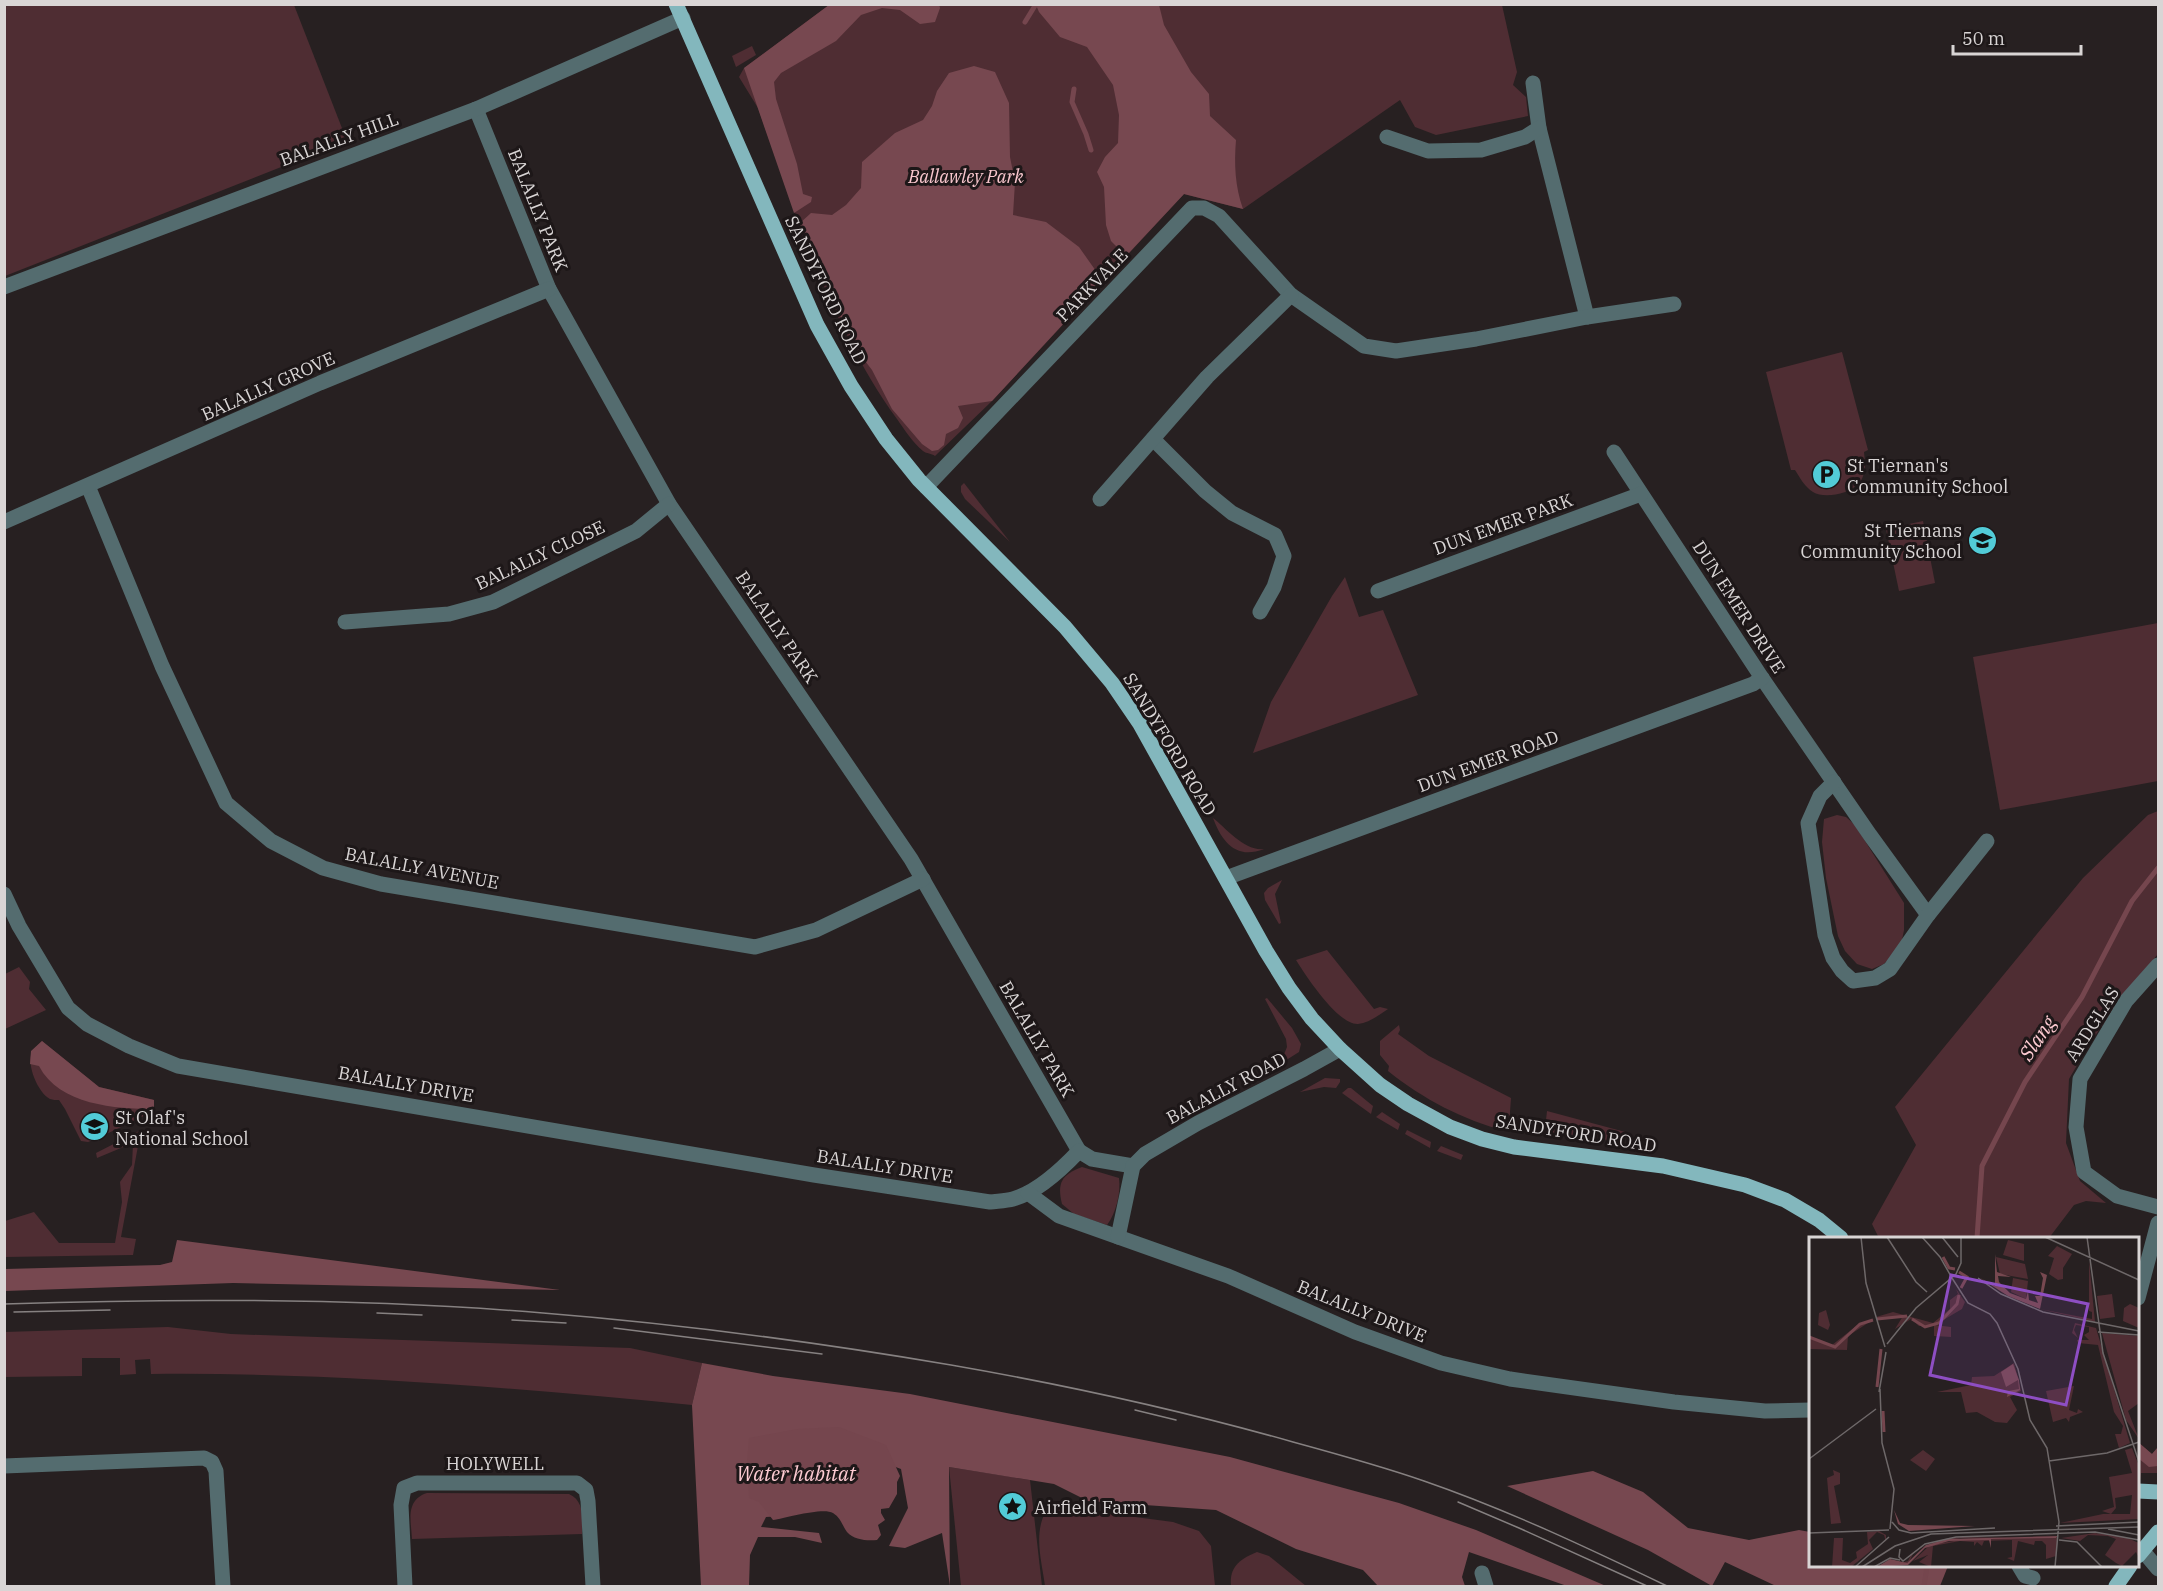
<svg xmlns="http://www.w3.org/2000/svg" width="2163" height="1591" font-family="'IBM Plex Serif',serif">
	<rect width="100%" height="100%" fill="#272021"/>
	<g fill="#4f2d33">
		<path d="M4,5H294L347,141L5,276Z"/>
		<path d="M829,5H1502L1517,72L1513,85L1526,97L1528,116L1436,135L1415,127L1400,100L1243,209L1184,194L992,401L935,456C931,453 927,454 923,451C913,443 904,429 897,419C854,361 827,292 798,227L799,224L758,108L739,77L744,68Z"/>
		<path d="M752,46L756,55L736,67L732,56Z"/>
		<path d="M1842,352L1868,450L1864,452C1865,462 1867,475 1858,484C1849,494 1824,499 1813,492C1805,487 1800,478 1795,470H1791L1766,372Z"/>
		<path d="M964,483L1010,542L965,499L961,492V486Z"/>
		<path d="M1923,521L1935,583L1899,591L1886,529Z"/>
		<path d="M1345,577L1359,617L1383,610L1418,695L1253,753L1271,702L1332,596Z"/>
		<path d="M2158,623V781L2000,810L1973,657Z"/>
		<path d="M2158,811V954L2124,994L2090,1043L2069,1079L2066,1143L2080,1181L2106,1203L2086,1201L2074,1205L2049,1238H1879L1872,1224L1916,1145L1895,1107L2083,878L2148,815Z"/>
		<path d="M1837,815L1846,817L1855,825L1904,903V930L1901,945L1884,964L1872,969L1857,964L1845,951L1838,936L1826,878L1822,842L1824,819Z"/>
		<path d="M1213,818C1227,829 1244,851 1264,849C1236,860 1222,842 1213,818Z"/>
		<path d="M1282,880L1275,894L1281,923L1279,924L1265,900L1264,893L1268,888Z"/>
		<path d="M1327,950L1374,1009L1380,1007L1388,1009C1379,1015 1369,1023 1358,1024C1338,1025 1306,976 1296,960Z"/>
		<path d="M19,967L30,982L29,989L46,1010L5,1029V974Z"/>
		<path d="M1267,998L1292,1028L1301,1044L1299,1052L1280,1064L1287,1047L1286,1039L1265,999Z"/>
		<path d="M1399,1025L1400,1030L1398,1034L1429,1056L1511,1098L1509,1126L1545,1129L1547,1111L1629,1133L1628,1138L1608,1140L1508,1128L1506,1131C1463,1120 1423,1099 1388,1071L1389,1066L1380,1055V1041Z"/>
		<path d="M42,1041L99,1087L154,1100V1109L146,1115L96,1139L88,1142L81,1141L65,1109L59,1100C56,1100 53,1100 50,1099C38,1093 26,1064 32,1052C34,1048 39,1044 42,1041Z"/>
		<path d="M1325,1078L1340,1079V1082L1336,1088L1324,1087L1300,1092Z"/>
		<path d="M1348,1088H1351L1373,1106L1371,1114L1342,1093Z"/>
		<path d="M1382,1112L1400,1124L1398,1130L1376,1117Z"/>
		<path d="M141,1130L121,1237L136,1239L133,1255L5,1257V1221L34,1212L59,1243H115L122,1202L120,1182L132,1165L133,1143L97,1158L96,1153Z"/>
		<path d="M1407,1130L1431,1142L1430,1148L1405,1134Z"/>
		<path d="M1441,1146L1463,1155L1461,1160L1437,1151Z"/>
		<path d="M1082,1167L1119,1178C1121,1193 1116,1213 1107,1225L1074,1214L1062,1204C1057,1183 1061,1175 1082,1167Z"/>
		<path d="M168,1327L231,1334L630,1348L702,1363L692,1405C513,1388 332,1372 151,1374L150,1359L135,1360L136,1374L120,1375V1358H82V1376L5,1377L4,1332Z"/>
		<path d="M2138,1442L2152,1454L2158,1447V1473H2141L2139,1486Z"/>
		<path d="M949,1467L1030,1480L1042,1586H961Z"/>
		<path d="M427,1493L569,1494C585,1501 582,1519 582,1534L412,1539C411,1521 405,1500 427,1493Z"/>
		<path d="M1059,1507L1173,1522L1199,1531L1211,1546L1215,1586H1045C1042,1562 1033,1534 1046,1511Z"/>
		<path d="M1257,1552L1269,1556L1306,1586H1231C1229,1567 1240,1559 1257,1552Z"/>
	</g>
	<g fill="#774850">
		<path d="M829,5L939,4L940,8L935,22L920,24L900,10L882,8L861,15L836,41L781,73L774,82L776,99L797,164L803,194L812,197L811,202L794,213L744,68Z"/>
		<path d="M1036,5H1159L1164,25L1191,72L1209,94L1210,116L1236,140C1234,164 1235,186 1243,209L1184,194L1126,256L1111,241L1106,225L1104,187L1097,172L1105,157L1118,143L1119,115L1113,85L1087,47L1060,37L1039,12Z"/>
		<path d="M974,66L995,72L1009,103L1010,157L1015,182L1013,215L1046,222L1079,247L1103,281L992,401L958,406L963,418L958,428L946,434L944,445L938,450L932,451L922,444L892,409L872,370L859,353L837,310L799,224L811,213L832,215L846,205L861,188L862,162L895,133L923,120L932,106L937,91L949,73Z"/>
		<path d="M42,1041L99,1087L154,1100V1109C116,1109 59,1105 39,1066L30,1064L31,1051Z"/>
		<path d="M177,1240L560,1290L233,1283L5,1291V1269L160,1265L172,1262Z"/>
		<path d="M702,1363L773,1376L910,1394L1230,1457L1399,1503L1476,1530L1606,1586H1567L1469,1552L1462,1577L1465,1586H1378L1363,1570L1296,1549L1216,1510L1088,1501L1054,1484L949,1467L950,1586L942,1533L905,1548L889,1546L908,1508L901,1469L850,1450L783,1516L766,1517L761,1527L819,1533L822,1543L795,1537H758L750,1555L749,1586H701L692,1405Z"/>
		<path d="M2138,1442L2152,1454L2158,1447V1466L2149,1467L2138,1458Z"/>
		<path d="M1593,1471L1643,1492L1688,1528L1749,1540L1799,1530L1810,1532V1566H1948L1940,1586H1776L1725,1562L1712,1586L1648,1550L1507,1486Z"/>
	</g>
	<path fill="#75464e" d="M839,1427L886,1445L900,1476L897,1482V1494L889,1508L881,1509V1513L885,1520L878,1525L881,1535L877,1540C867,1541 854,1540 847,1532C842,1525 841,1518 833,1513C823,1507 786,1518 773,1520L759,1502L749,1498L747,1462L749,1438L798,1429Z"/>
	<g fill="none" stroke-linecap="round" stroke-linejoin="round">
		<g stroke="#75464e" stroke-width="5">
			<path d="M1025,22L1036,4"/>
			<path d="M1074,89L1072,102L1086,134L1091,150"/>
			<path d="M1977,1238L1982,1166L2025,1082L2082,997L2132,901L2158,868"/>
			<path d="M1924,1586L1927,1566"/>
		</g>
		<g stroke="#546c6f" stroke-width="15">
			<path d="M1533,83L1539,128L1587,317"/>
			<path d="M476,109L549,289L669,504L911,859L1079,1151"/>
			<path d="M1387,137L1428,151L1481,150L1525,137L1539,128"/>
			<path d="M4,287L476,109L683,18"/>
			<path d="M1153,439L1205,491L1232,513L1275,535L1284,556L1274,587L1260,612"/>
			<path d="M1614,452L1762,678L1870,835L1928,915"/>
			<path d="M88,486L162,666L226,803L271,841L323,868L381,884L755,947L816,930L923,879"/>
			<path d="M926,487L1192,208H1204L1219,216L1291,295L1364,346L1396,351L1476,339L1587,317L1674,304"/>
			<path d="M1100,499L1207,377L1291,295"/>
			<path d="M4,522L320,383L549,289"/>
			<path d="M1378,591L1641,494"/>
			<path d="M345,622L449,614L493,602L636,531L669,504"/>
			<path d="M1834,782L1820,796L1808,823L1825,935L1833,958L1842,971L1853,981L1875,978L1890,969L1928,915L1987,841"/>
			<path d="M1226,878L1753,684L1762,678"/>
			<path d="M4,894L19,926L68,1008L87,1024L129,1046L178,1066L814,1175L990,1202C997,1201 1006,1201 1013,1199C1038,1192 1062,1169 1079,1151L1092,1159L1133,1166"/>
			<path d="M2158,965L2126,1001L2080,1079L2076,1127L2084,1172L2117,1196L2158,1207"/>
			<path d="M1028,1193L1059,1216L1228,1276L1355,1332L1441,1363L1510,1379L1674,1402L1765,1411L1810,1410"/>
			<path d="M1118,1237L1133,1166L1145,1154L1198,1123L1304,1069L1340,1049"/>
			<path d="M2138,1298L2158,1223"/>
			<path d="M4,1466L204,1458L212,1462L216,1471L223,1586"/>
			<path d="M2142,1550L2158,1569"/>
			<path d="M2019,1566L2025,1576L2033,1578"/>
			<path d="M1482,1573L1486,1586"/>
			<path d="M405,1586L401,1505L404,1488L417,1483H577L586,1490L588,1501L593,1586"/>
		</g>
		<g stroke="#83b7bd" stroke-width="15">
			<path d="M676,4L817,325L851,386L886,439L919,480L1065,627L1112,683L1140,724L1266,951L1289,988L1312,1019L1340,1049L1380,1085L1408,1104L1450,1127L1482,1139L1514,1147L1663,1166L1745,1185L1785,1200L1819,1220L1841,1238"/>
			<path d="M2138,1491L2158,1492"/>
			<path d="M2138,1556L2158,1532"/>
			<path d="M2116,1586L2130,1566"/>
		</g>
		<g stroke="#868181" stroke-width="1.5">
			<path d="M4,1304C183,1298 365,1298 543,1313C680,1324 816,1342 951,1365C1066,1385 1180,1410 1293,1442C1337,1454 1381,1466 1424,1481C1508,1510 1588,1548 1667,1586"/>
			<path d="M14,1312L110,1310"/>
			<path d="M377,1313L422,1315"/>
			<path d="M512,1320L566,1323"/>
			<path d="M614,1328L822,1354"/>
			<path d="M1135,1410L1176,1420"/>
			<path d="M1458,1502L1519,1528L1647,1586"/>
		</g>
	</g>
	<defs>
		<symbol id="parking-disc" viewBox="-11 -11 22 22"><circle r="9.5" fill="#52cbd7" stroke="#1d1718"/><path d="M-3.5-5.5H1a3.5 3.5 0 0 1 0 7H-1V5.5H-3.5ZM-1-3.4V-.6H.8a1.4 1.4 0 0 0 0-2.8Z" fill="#111"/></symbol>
		<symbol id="school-disc" viewBox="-11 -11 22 22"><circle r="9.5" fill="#52cbd7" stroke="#1d1718"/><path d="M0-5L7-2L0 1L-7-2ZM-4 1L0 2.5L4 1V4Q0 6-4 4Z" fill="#111"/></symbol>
		<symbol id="sight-disc" viewBox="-11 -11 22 22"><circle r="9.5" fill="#52cbd7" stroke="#1d1718"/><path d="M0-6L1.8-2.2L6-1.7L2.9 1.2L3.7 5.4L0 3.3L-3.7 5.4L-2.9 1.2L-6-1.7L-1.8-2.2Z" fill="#111"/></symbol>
	</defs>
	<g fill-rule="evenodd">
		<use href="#parking-disc" x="1810" y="458" width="33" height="33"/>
		<use href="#school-disc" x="1966" y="524" width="33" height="33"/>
		<use href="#school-disc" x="78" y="1110" width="33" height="33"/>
		<use href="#sight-disc" x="996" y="1490" width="33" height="33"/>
	</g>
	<g text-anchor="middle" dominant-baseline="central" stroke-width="6" stroke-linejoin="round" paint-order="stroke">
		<g font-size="18" fill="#d9d5d5" stroke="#1d1718">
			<text transform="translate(339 139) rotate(-20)">BALALLY HILL</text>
			<text transform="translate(538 210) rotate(68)">BALALLY PARK</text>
			<text transform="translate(1092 285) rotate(-46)">PARKVALE</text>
			<text transform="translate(826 290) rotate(64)">SANDYFORD ROAD</text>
			<text transform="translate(268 386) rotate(-24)">BALALLY GROVE</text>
			<text transform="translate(1503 524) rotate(-20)">DUN EMER PARK</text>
			<text transform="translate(540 555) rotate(-25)">BALALLY CLOSE</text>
			<text transform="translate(1739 607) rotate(57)">DUN EMER DRIVE</text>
			<text transform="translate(777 627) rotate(56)">BALALLY PARK</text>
			<text transform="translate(1170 744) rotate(59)">SANDYFORD ROAD</text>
			<text transform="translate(1488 761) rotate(-20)">DUN EMER ROAD</text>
			<text transform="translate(422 868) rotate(11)">BALALLY AVENUE</text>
			<text transform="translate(2092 1024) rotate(-58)">ARDGLAS</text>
			<text transform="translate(1037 1039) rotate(60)">BALALLY PARK</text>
			<text transform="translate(406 1084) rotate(10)">BALALLY DRIVE</text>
			<text transform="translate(1226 1088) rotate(-28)">BALALLY ROAD</text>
			<text transform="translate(1576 1133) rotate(9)">SANDYFORD ROAD</text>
			<text transform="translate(885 1166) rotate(9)">BALALLY DRIVE</text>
			<text transform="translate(1362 1311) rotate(22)">BALALLY DRIVE</text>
			<text x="495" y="1463">HOLYWELL</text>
		</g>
		<g font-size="18" font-style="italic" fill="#f9c7ce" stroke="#1d1718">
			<text x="966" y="176">Ballawley Park</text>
		</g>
		<g font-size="18" fill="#d9d5d5" stroke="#1d1718" text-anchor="start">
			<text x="1847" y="465">St Tiernan's<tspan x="1847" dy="21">Community School</tspan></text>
			<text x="1962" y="530" text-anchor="end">St Tiernans<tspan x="1962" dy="21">Community School</tspan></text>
			<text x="115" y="1117">St Olaf's<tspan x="115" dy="21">National School</tspan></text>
			<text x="1034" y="1507">Airfield Farm</text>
		</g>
		<g font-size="20" font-style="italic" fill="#fdcbd2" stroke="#1d1718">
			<text transform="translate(2037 1038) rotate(-56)">Slang</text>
			<text x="796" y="1473">Water habitat</text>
		</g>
	</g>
	<g transform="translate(1809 1237)">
		<rect width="330" height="330" fill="#272021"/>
		<path d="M199,3L215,7V24L194,18ZM248,9L263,17L254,31V42L249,43L240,37L245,21L239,19ZM187,20L216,27L219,42L191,37ZM280,23L286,85L231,72L283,82V75L280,74ZM204,41L219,44L217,62L202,55ZM147,52L156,65L153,72L126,88L142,90V100L125,99V89H110L102,82L86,92L94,79L68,83L67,80L84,75L124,86L141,72V63L149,57ZM303,57L306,80L291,82L288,59ZM321,67L330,71V91L314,84L315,71ZM17,73L21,88L19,93L9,88L10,76ZM65,82L39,99L38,113L0,112V100L23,108L50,87ZM266,86L287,91L321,206L310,211L306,197H312L314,189L305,175L289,108L269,106L268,103H280L275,98L280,95V90L267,88L265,93L269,101L263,96ZM293,96L330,99V166L319,174L330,202L317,183ZM205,126L212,154L201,160L208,173L198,186L186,185L168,175L157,176L152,155H128L162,148L163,140L185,139ZM265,149L260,173L268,176L269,172L274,175L261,180L260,185L257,181L244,185L237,154ZM323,211L330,229V282L251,286L294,277H321L323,258L306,261L307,271L302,277L293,274L305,270L300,240L323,236L316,213ZM114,213L126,222L117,234L101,223ZM24,233L31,236V247L25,249L32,286L22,287L18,241L25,238ZM70,294L77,298V305L54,321L77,305L75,298L68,295L60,303L64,312L42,330H23L25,301H34L33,323L41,326L48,321L47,315L59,307L58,295ZM286,296L316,300L330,306V321L327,315L313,329L307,326L296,318L307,302L299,299L279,298L271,304L252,301ZM249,298L218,301H249L247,319L237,322V308L233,304H226L225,308L209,304L205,324L198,321L203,320V303L175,304L173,309L168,305L165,309V305L151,304L124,309L122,330L110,325L119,318L104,324L121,308L150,303L182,302L151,301L117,308L105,315L101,323L98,326H92L99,324L103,316L112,310L139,301L152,300L210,301Z" fill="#4f2d33"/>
		<path d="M186,17L188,35L202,40L189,39L190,45L201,56L217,62L219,54L220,63L229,66L226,59H231L234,41L231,35L238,38L231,72L199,59L171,41L186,49ZM204,127L210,143L211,153L198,160L199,154L210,152L209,143L197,150L192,135ZM85,273L91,286L99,288L166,289L100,294L89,287ZM249,299L247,301L182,302V311L180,303L140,304L116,311L99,328L68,330L81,322L98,326L117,308L139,302Z" fill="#774850"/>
		<path fill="none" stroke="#75464e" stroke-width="3" d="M134,20L140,31L146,32M150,35L158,40L152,51M68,82L98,79M103,82L116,90L130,86L148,67L150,58M0,100L26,110L51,87L64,83M68,150L72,112M74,174L75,195"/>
		<path fill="none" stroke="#6e6869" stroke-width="1.5" d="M52,0L57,46L76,110M78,0L107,45L118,55M113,0L131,20L143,41M133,0L149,20M236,0L330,43M278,0L294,116L330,225M143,41L159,66L181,77L188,86L209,132L221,183L238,211L250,285L246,330M169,41L192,57L234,75L330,94M289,95L330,98M78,107L107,71L147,37L152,26V0M71,152L73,206L85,252L81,292M70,155L77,115M0,222L67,172M240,224L298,216L330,205M83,285L90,293L102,296L186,291M247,289L330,285M299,292L330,298M0,296L80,293M250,303L268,305L293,330M91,312L90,320L94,324L116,307L147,300L286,295L330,303M46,330L80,300M53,330L86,309L122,297L330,290M65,330L81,321L91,323"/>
		<path fill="#8e4ec3" fill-opacity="0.15" stroke="#8e4ec3" stroke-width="3" d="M142,38L279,67L257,168L121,138Z"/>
		<rect width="330" height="330" fill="none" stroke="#d9d5d5" stroke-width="3"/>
	</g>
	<rect width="2163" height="1591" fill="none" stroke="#d9d5d5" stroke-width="12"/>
	<path d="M1953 45v9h128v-9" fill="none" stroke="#d9d5d5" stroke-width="3"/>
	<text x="1962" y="45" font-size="18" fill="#d9d5d5" stroke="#1d1718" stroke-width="4.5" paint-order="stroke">50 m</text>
</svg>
